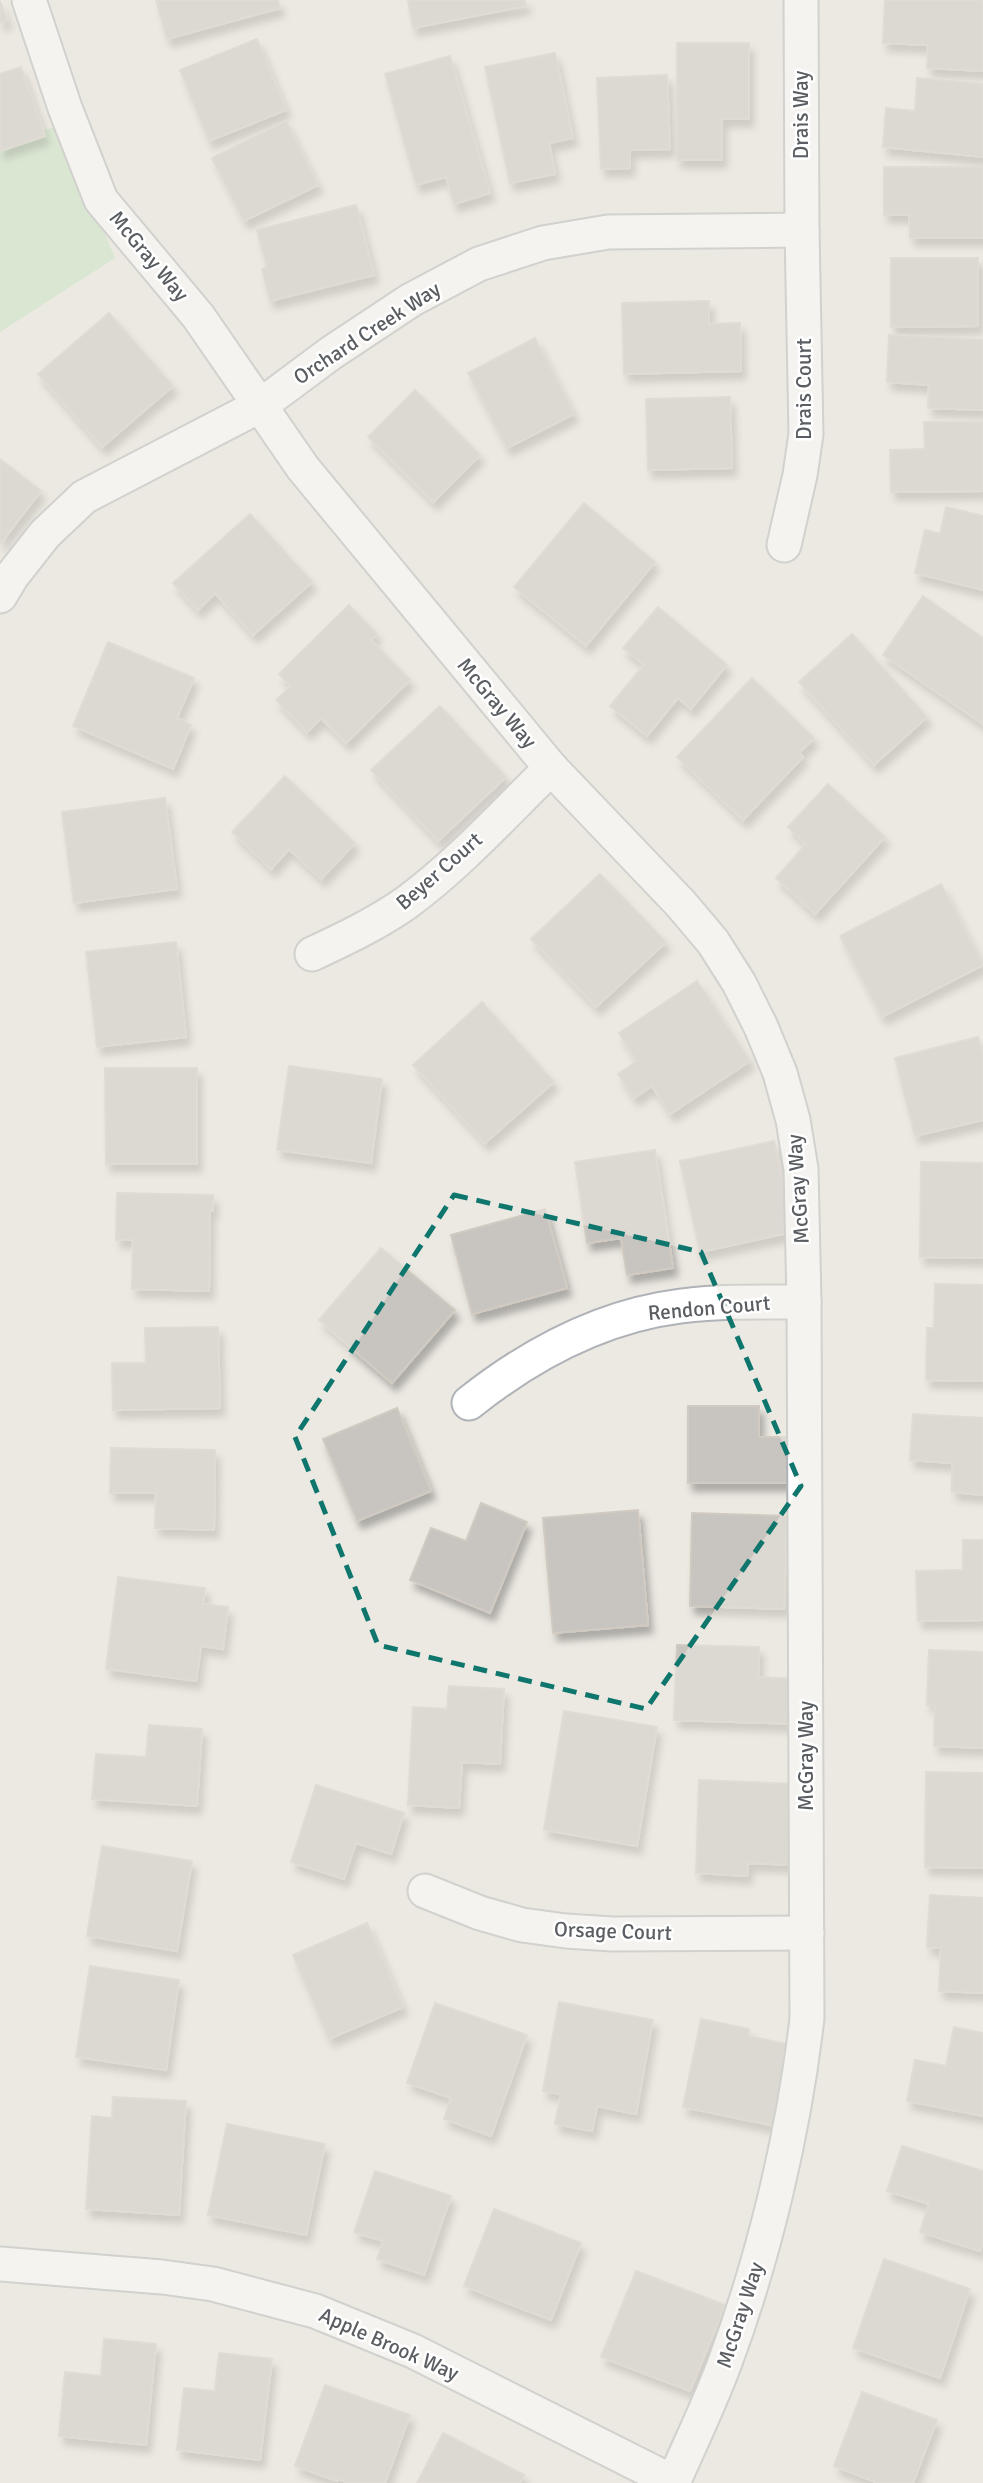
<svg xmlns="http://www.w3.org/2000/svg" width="983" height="2483" font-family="Signika,sans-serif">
	<defs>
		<filter id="shadow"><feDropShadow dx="4.5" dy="8" stdDeviation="3.5" flood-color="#0004"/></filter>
	</defs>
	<rect width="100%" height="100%" fill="#ece9e2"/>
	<path fill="#c2e3bf" d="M60,126L115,258L0,332V141Z"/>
	<g fill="#c8c4bf" stroke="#d0cac1" stroke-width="2" filter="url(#shadow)">
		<path d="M156,0H278L280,8L167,39Z"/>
		<path d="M408,0H525L526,6L413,28Z"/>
		<path d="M885,0H983V71L927,68L928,45L883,43Z"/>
		<path d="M0,1L7,20L0,23Z"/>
		<path d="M257,39L286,110L209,141L180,70Z"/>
		<path d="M677,43H749V119H722V160H677Z"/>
		<path d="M555,53L573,138L549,143L555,174L510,183L485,67Z"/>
		<path d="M450,56L490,193L454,204L446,177L416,185L385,74Z"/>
		<path d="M21,67L45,136L0,151V74Z"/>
		<path d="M667,75L670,149L630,150V168L601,169L597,78Z"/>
		<path d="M917,78L983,84V157L883,147L886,108L915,111Z"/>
		<path d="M286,121L318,185L244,221L212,158Z"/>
		<path d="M884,167H983V238H910L909,215H884Z"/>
		<path d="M356,205L374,275L270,301L262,269L267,268L257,230Z"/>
		<path d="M891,258H978V326L891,327Z"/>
		<path d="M709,301V324L740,323L741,371L624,374L622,303Z"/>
		<path d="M109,313L173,386L102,447L38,374Z"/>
		<path d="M889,335L983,340V410L928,408L929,385L887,382Z"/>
		<path d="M535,338L574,414L507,448L468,373Z"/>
		<path d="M415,390L480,455L433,502L368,437Z"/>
		<path d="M730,397L732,468L648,470L646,399Z"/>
		<path d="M924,422H983V491L891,492L890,450L925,449Z"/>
		<path d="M0,459L41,491L0,544Z"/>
		<path d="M584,503L655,562L586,646L514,587Z"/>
		<path d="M946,507L983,516V590L915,573L925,530L940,534Z"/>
		<path d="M250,514L312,582L253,635L215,593L198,610L173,583Z"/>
		<path d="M923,596L983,638V724L883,655Z"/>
		<path d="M349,605L377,634L371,640L410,680L346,743L321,718L307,732L276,700L291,686L279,674Z"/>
		<path d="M658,607L727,665L691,709L678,698L647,736L610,706L644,665L623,648Z"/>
		<path d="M852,634L927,717L874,765L799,682Z"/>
		<path d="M108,642L194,678L177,718L191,725L173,769L73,726Z"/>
		<path d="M752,678L814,738L799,753L803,757L743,820L677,757Z"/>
		<path d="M440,706L506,777L438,841L371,770Z"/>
		<path d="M285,776L355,843L321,879L289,849L271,869L232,832Z"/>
		<path d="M828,784L885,837L815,914L776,878L806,844L788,827Z"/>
		<path d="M165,798L177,889L74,903L62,812Z"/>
		<path d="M600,874L666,942L596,1007L531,939Z"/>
		<path d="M941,884L983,965L882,1017L840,936Z"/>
		<path d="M176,942L186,1037L97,1047L86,952Z"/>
		<path d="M697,981L750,1061L670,1114L652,1086L634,1098L618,1074L637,1061L619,1033Z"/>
		<path d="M482,1002L554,1082L485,1143L413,1065Z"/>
		<path d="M978,1037L983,1056V1120L915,1136L895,1058Z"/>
		<path d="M289,1066L382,1079L371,1163L277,1150Z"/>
		<path d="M105,1068H197V1164H106Z"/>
		<path d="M774,1141L793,1232L700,1252L680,1161Z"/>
		<path d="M655,1150L673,1268L627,1275L621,1238L587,1243L575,1162Z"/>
		<path d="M921,1162L983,1163V1258L920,1257Z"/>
		<path d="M117,1193L213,1195V1211H210L209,1291L132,1289L133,1240H116Z"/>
		<path d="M545,1209L567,1288L472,1314L451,1235Z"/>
		<path d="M381,1248L455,1310L392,1383L319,1320Z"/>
		<path d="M935,1284L983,1285V1381L926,1380L927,1328H934Z"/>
		<path d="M218,1327L220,1408L113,1410L112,1363H146L145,1328Z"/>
		<path d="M688,1406H759V1437H794V1483H688Z"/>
		<path d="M397,1408L431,1491L357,1521L323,1439Z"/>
		<path d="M913,1414L983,1418V1495L952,1492V1463L910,1460Z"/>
		<path d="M111,1448L215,1450L214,1530L155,1528L156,1493H110Z"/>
		<path d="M481,1503L527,1522L490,1613L410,1580L431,1528L466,1541Z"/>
		<path d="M638,1510L648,1625L553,1633L543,1518Z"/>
		<path d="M692,1513L787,1516L784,1609L690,1606Z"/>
		<path d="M963,1540H983V1620L918,1621L916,1571L963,1570Z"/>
		<path d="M118,1577L205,1588L203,1604L228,1607L223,1649L201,1646L196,1681L106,1669Z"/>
		<path d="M677,1645L759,1647L758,1677L799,1679L798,1724L674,1720Z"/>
		<path d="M929,1650L983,1652V1748L934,1746L935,1705H927Z"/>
		<path d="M449,1686L504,1689L500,1764L462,1762L459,1808L408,1805L413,1707L447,1709Z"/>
		<path d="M564,1711L657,1727L637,1846L544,1830Z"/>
		<path d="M149,1725L202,1729L197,1806L92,1799L96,1754L146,1757Z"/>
		<path d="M926,1772L983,1773V1868L925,1867Z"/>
		<path d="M699,1780L795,1784L792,1865L748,1863L747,1876L696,1873Z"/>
		<path d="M316,1785L404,1813L391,1854L356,1843L344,1879L291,1862Z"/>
		<path d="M102,1846L192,1861L177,1951L87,1936Z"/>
		<path d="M930,1895L983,1898V1993L939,1991L941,1948L927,1947Z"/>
		<path d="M367,1923L403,2007L329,2039L293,1955Z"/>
		<path d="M90,1966L179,1980L166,2070L76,2057Z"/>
		<path d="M559,2002L653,2020L636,2114L597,2106L592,2131L555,2124L561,2094L543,2091Z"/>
		<path d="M435,2003L527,2035L491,2136L444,2119L451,2098L407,2083Z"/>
		<path d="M701,2019L749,2029L748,2036L791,2045L775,2126L683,2107Z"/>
		<path d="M954,2027L983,2033V2116L907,2101L915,2060L946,2066Z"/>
		<path d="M113,2097L186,2101L179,2215L86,2209L92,2116L112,2118Z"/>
		<path d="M227,2124L325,2144L306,2235L208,2215Z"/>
		<path d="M902,2146L983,2171V2242L980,2251L920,2232L929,2204L887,2191Z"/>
		<path d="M375,2171L451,2196L424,2275L377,2259L383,2241L354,2232Z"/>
		<path d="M494,2209L581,2243L551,2320L464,2286Z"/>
		<path d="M884,2259L970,2289L940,2378L853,2348Z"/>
		<path d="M636,2271L725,2305L690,2391L601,2357Z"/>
		<path d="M104,2339L156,2344L146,2445L59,2436L65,2372L101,2376Z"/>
		<path d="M219,2353L272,2359L260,2460L177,2450L184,2388L215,2391Z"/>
		<path d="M325,2385L410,2415L385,2483H349L338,2479L337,2481L295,2466Z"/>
		<path d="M862,2392L937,2420L913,2483H878L834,2466Z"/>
		<path d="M443,2433L524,2475L520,2483H417Z"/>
	</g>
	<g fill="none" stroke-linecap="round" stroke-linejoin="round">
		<defs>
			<g id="minor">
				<path d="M29,0L65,108L101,200L198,316L303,468L551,768L681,904L713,942L739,983L761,1027L780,1073L793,1120L801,1169L804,1302L807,2018C794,2132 764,2258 724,2365C709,2405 690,2444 673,2483"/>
				<path d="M784,545L800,475L806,434L802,230L801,0"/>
				<path d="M0,596L12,576L45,534L84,497L261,405L331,353L411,300L479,264L543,243L608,232L802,230"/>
				<path d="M312,954C344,939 376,924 406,903C459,864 504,814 551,768"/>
				<path d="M469,1403C532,1353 601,1316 681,1306C722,1301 763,1302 804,1302"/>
				<path d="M425,1891L480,1913L522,1925L566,1931L612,1934L807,1933"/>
				<path d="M0,2264L162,2277L213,2284L315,2311L413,2351L673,2482"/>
			</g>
		</defs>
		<use href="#minor" stroke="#afb3b7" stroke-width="37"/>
		<use href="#minor" stroke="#fff" stroke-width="33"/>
	</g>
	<path d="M0 0H983V2483H0ZM454,1195L701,1252L801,1486L646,1709L378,1645L295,1437Z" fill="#ece9e2" fill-opacity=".55" fill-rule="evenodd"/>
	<path fill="none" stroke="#0f766e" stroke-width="5" stroke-dasharray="14 9" stroke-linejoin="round" d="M454,1195L701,1252L801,1486L646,1709L378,1645L295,1437Z"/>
	<g text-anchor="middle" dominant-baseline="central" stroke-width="5" stroke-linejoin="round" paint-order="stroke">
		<g font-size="21" fill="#5a5e62" stroke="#fff">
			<text transform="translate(801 115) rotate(-90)">Drais Way</text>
			<text transform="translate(149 256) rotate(50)">McGray Way</text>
			<text transform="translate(367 333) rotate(-33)">Orchard Creek Way</text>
			<text transform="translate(804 389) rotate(-90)">Drais Court</text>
			<text transform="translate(497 703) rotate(50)">McGray Way</text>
			<text transform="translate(439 871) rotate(-41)">Beyer Court</text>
			<text transform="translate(798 1189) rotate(-94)">McGray Way</text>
			<text transform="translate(709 1308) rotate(-5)">Rendon Court</text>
			<text transform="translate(806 1756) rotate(-90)">McGray Way</text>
			<text transform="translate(613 1931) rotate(2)">Orsage Court</text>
			<text transform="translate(740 2315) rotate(-72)">McGray Way</text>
			<text transform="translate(389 2344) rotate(24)">Apple Brook Way</text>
		</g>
	</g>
</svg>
